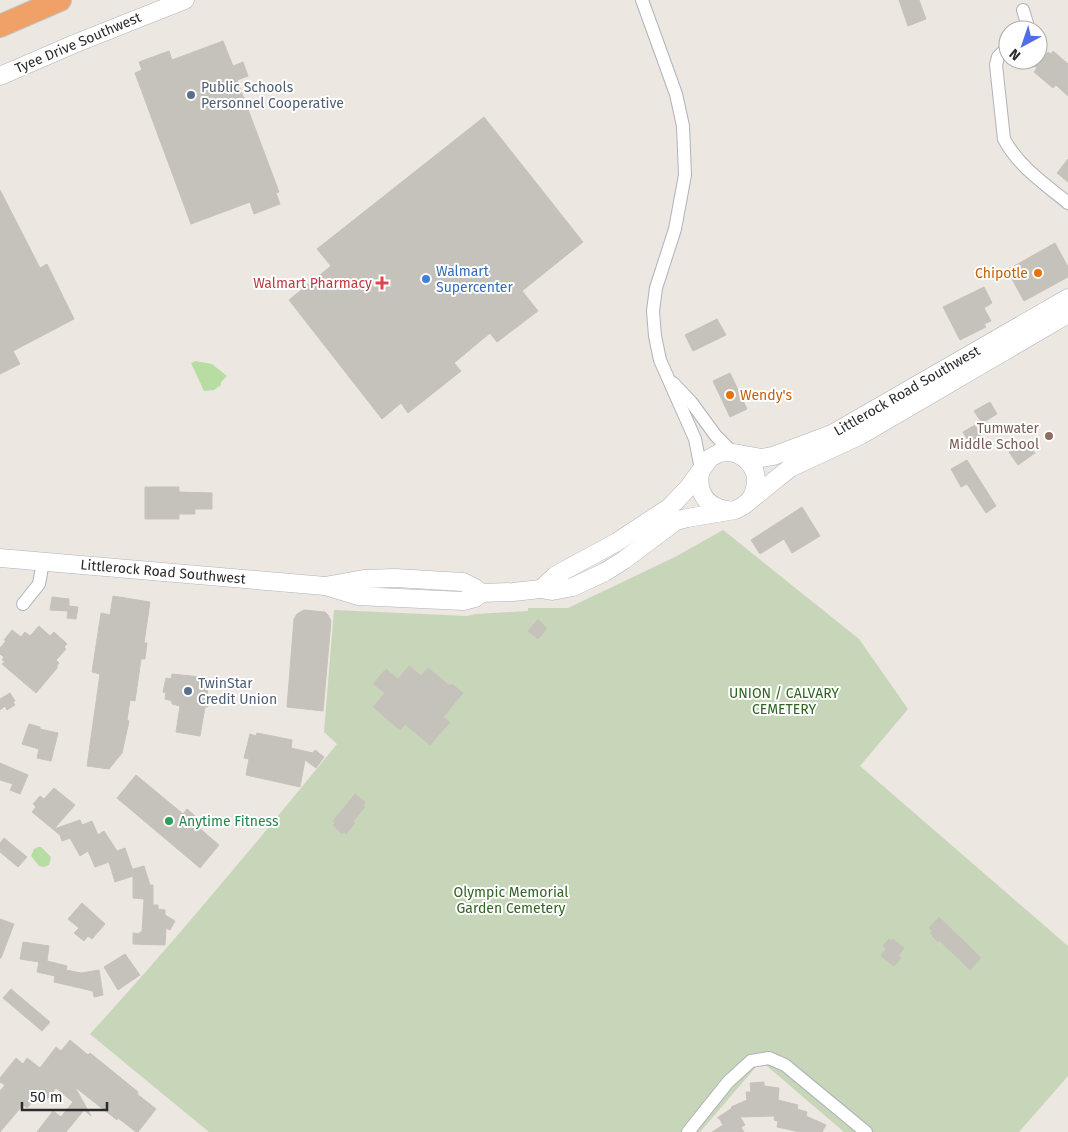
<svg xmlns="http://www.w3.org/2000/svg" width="1068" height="1132" font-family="'Fira Sans',sans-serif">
	<rect width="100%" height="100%" fill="#ece7e0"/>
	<g fill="#b7dda2">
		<path d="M195,361L212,364L227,376L221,382V385L214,390L204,391L191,363Z"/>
		<path d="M38,847H41L51,857L49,865L44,867L39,866L31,856L34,849Z"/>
	</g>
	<path fill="#c7d5b9" d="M723,530L859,639L908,709L860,766L1068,946V1076L1019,1132H844L761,1061L700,1132H209L90,1034C176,940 257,842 337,744L324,732L334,610L467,616L476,614L528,611V608H568L675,557Z"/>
	<g fill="#c5c1bb" stroke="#c8c3b9">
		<path d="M899,0H919L926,19L908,26Z"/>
		<path d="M223,41L233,66L243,62L248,76L237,80L279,192L276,193L280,204L254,214L250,202L191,224L135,73L142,70L139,62L169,51L172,60Z"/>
		<path d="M1053,51L1068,64V96L1056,85L1053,88L1034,72L1037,68L1027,60H1038V54L1043,58L1048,52L1051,54Z"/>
		<path d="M484,117L583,242L522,291L538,311L497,342L490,333L454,363L461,371L408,413L401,403L382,419L289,300L331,266L317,249Z"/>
		<path d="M1068,159V182L1057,173Z"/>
		<path d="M0,190L40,268L47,264L74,319L13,351L20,364L0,374Z"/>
		<path d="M1055,243L1068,267V277L1024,301L1007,270Z"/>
		<path d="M984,287L992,303L984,308L991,321L984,324L986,327L960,340L943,307Z"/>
		<path d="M717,319L726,335L693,351L685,335Z"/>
		<path d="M730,373L747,409L730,417L713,381Z"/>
		<path d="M990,402L997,414L982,423L974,411Z"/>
		<path d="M975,425L984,441L972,448L963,432Z"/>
		<path d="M1026,441L1035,453L1018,465L1009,452Z"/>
		<path d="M967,460L996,506L986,513L967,484L961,487L951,469Z"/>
		<path d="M145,487H179V492L212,493V509H195V514H179V519H145Z"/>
		<path d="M802,507L820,536L792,553L784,539L760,554L751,540Z"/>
		<path d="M113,596L150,602L144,643H147L145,659H141L135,701L130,700L127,720L129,721L122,753L109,769L87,766L100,674L92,672L101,613L110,615Z"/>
		<path d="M52,597L69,599V608V606L78,607L76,619L67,618L68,611L50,610Z"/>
		<path d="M304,610L325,612L328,615L331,621L323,711L287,707L294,619L297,614Z"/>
		<path d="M538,619L547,628L538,639L528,631Z"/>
		<path d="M39,626L50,636L54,632L67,644L64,647L66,649L56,660L59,663L56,667H58L36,693L2,664L5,661L2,660L4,657L0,654V648L6,641L4,640L12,630L21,637L25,632L30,636Z"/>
		<path d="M409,666L421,676L428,668L450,686L452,684L463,693L443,717L450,722L430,745L405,724L400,730L373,707L385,693L373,684L386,669L398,679Z"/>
		<path d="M172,674L201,677L200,686L207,687L208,707H205L200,736L176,732L180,706L172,704V701L165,699L166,693L163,692L166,678L171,679Z"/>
		<path d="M10,693L15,701L13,702L15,705L7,710L5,706L0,710V699Z"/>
		<path d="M29,724L40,727V729L58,733L51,761L37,758L39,749L22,744Z"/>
		<path d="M257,733L292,740L291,748L313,753L315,750L324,757L316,768L305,760L300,787L246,775L249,759L244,758L250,734L256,736Z"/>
		<path d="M0,763L28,775L20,794L10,790L13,784L0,780Z"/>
		<path d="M136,775L183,814L187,809L195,816L191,821L219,845L200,868L117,798Z"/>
		<path d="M54,788L75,805L54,829L80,820L82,825L92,821L98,835L104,831L117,851L125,848L133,871V869L144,866L150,885H153V905H158V909L165,910V915L175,921L170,930L166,928L165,945L133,944V933L140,934V932H142L144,899L133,898V876L115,882L109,862L95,867L88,851L80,856L70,838L62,841L60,835L32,812L36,807L33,804L40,796L44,799Z"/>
		<path d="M355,794L365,802L363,805L365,807L353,821L355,823L346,834L344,832L342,834L333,825L335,823L333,821Z"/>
		<path d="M4,838L27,857L18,867L0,852V843Z"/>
		<path d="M82,903L105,924L92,939L88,936L84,941L74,933L79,928L68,919Z"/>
		<path d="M939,917L981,958L970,970L939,940L938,942L930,933L932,931L929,928Z"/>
		<path d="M0,919L14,924L1,958H0Z"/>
		<path d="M889,939L891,941L893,939L904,948L898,956L901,958L894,966L881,956L886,949L883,946Z"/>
		<path d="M23,942L49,946L47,961L67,966L66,970L81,973L99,970L103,995L94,997L93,991L54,982L55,976L37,972L39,962L20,959Z"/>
		<path d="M125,954L140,975L118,990L104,967Z"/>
		<path d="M11,989L50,1022L42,1031L3,998Z"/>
		<path d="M70,1040L88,1055L90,1053L100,1061L138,1092L137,1094L156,1109L138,1132H136L118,1118L117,1120L75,1087L91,1116L84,1110L66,1132H37L53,1111L61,1117L73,1102L56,1088L43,1104L35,1098L27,1108L23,1105L0,1132V1091L5,1085L0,1082V1078L16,1058L23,1064L27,1058L40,1068L56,1047L61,1051Z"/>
		<path d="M764,1082V1086L779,1088L778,1100L798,1105L797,1109L807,1112L806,1116L826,1125L822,1132H800L777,1127L778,1121L774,1120L775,1116L740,1117L745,1125L741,1127L744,1132H712L723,1125L719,1118H717L732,1108L731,1107L747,1100L746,1092H751L750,1083Z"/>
	</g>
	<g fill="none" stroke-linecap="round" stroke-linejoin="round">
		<defs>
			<g id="street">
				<path d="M642,0L676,94L683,126L685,175L675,229L656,288L653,311L655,336L660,360L695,439L701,469"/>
				<path d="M1023,10L1027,23L1025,30"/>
				<path d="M1008,47L998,57L996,65L1004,139C1018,166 1045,184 1068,203"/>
				<path d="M673,383L691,402L716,436L733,453"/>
				<path d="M23,604L39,584L43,562"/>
				<path d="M688,1132L728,1082L751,1061L769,1058L785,1065L866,1132"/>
			</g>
			<g id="secondary">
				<path d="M0,76L74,44L185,0"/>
				<path d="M738,454C757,464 761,482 750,500"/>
				<path d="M700,473C697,493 707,507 727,510"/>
				<path d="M0,558L325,586L364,579L395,578L463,582L475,588L481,593"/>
				<path d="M325,586L358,596L463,601L475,598L481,593L513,592L541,589L552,591L573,587L605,572L624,560L676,521L687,518L735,510L743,506L790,468L861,435L1068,314"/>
				<path d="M541,589L556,575L617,542L670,507L688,488L710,458L719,453L728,452L762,458L773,456L832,434L1068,298"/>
			</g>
			<path id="highway" d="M0,26L60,0"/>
		</defs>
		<use href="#street" stroke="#b0b2bb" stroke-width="14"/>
		<use href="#secondary" stroke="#b0b2bb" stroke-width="19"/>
		<use href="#highway" stroke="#c4c4c4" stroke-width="24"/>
		<use href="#street" stroke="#fff" stroke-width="12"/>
		<use href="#secondary" stroke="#fff" stroke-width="18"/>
		<use href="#highway" stroke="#f0a168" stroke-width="22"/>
	</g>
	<g fill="#5c6f8a" stroke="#fff" stroke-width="2">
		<circle cx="191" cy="95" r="5"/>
		<circle cx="188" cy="691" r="5"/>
	</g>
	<g fill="#e8710a" stroke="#fff" stroke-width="2">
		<circle cx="1038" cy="273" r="5"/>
		<circle cx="730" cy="395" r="5"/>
	</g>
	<circle fill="#3f7fe0" stroke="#fff" stroke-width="2" cx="426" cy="279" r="5"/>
	<path fill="#e0444e" stroke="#fff" stroke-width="2" d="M379.5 275.5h5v5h5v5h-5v5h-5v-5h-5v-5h5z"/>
	<circle fill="#8d6e63" stroke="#fff" stroke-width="2" cx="1049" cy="436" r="5"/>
	<circle fill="#2e9e5b" stroke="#fff" stroke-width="2" cx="169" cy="821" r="5"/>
	<g text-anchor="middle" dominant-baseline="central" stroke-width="4" stroke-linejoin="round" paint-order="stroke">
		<g font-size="14" fill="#2c2c2c" stroke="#fff">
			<text transform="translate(78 43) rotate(-23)">Tyee Drive Southwest</text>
			<text transform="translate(907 391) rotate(-30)">Littlerock Road Southwest</text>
			<text transform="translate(163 572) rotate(5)">Littlerock Road Southwest</text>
		</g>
		<g font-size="14" fill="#4e5e75" stroke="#fff" text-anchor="start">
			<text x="201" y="87">Public Schools<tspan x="201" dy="16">Personnel Cooperative</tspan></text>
			<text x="198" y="683">TwinStar<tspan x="198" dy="16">Credit Union</tspan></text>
		</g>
		<g font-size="14" fill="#366cbe" stroke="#fff" text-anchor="start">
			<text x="436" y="271">Walmart<tspan x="436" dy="16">Supercenter</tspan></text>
		</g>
		<g font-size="14" fill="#c56008" stroke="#fff" text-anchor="end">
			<text x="1028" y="273">Chipotle</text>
			<text x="740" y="395" text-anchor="start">Wendy's</text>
		</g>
		<g font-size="14" fill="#be3a42" stroke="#fff" text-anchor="end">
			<text x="372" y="283">Walmart Pharmacy</text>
		</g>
		<g font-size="14" fill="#785e54" stroke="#fff" text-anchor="end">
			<text x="1039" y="428">Tumwater<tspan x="1039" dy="16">Middle School</tspan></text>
		</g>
		<g font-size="14" fill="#306422" stroke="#fff">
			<text x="784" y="693">UNION / CALVARY<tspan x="784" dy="16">CEMETERY</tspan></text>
			<text x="511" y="892">Olympic Memorial<tspan x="511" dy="16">Garden Cemetery</tspan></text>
		</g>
		<g font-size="14" fill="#27864d" stroke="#fff" text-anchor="start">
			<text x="179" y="821">Anytime Fitness</text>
		</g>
	</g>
	<g transform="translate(1023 45) rotate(220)"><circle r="24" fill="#ffffff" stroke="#ababab"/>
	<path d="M0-4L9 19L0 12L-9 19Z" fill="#506ee9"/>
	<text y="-8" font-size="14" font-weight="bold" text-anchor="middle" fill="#2c2c2c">N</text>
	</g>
	<path d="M22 1102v8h85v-8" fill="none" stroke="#2c2c2c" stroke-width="2.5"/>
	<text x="30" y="1102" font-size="15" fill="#2c2c2c" stroke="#ffffff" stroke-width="4" paint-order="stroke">50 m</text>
</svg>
